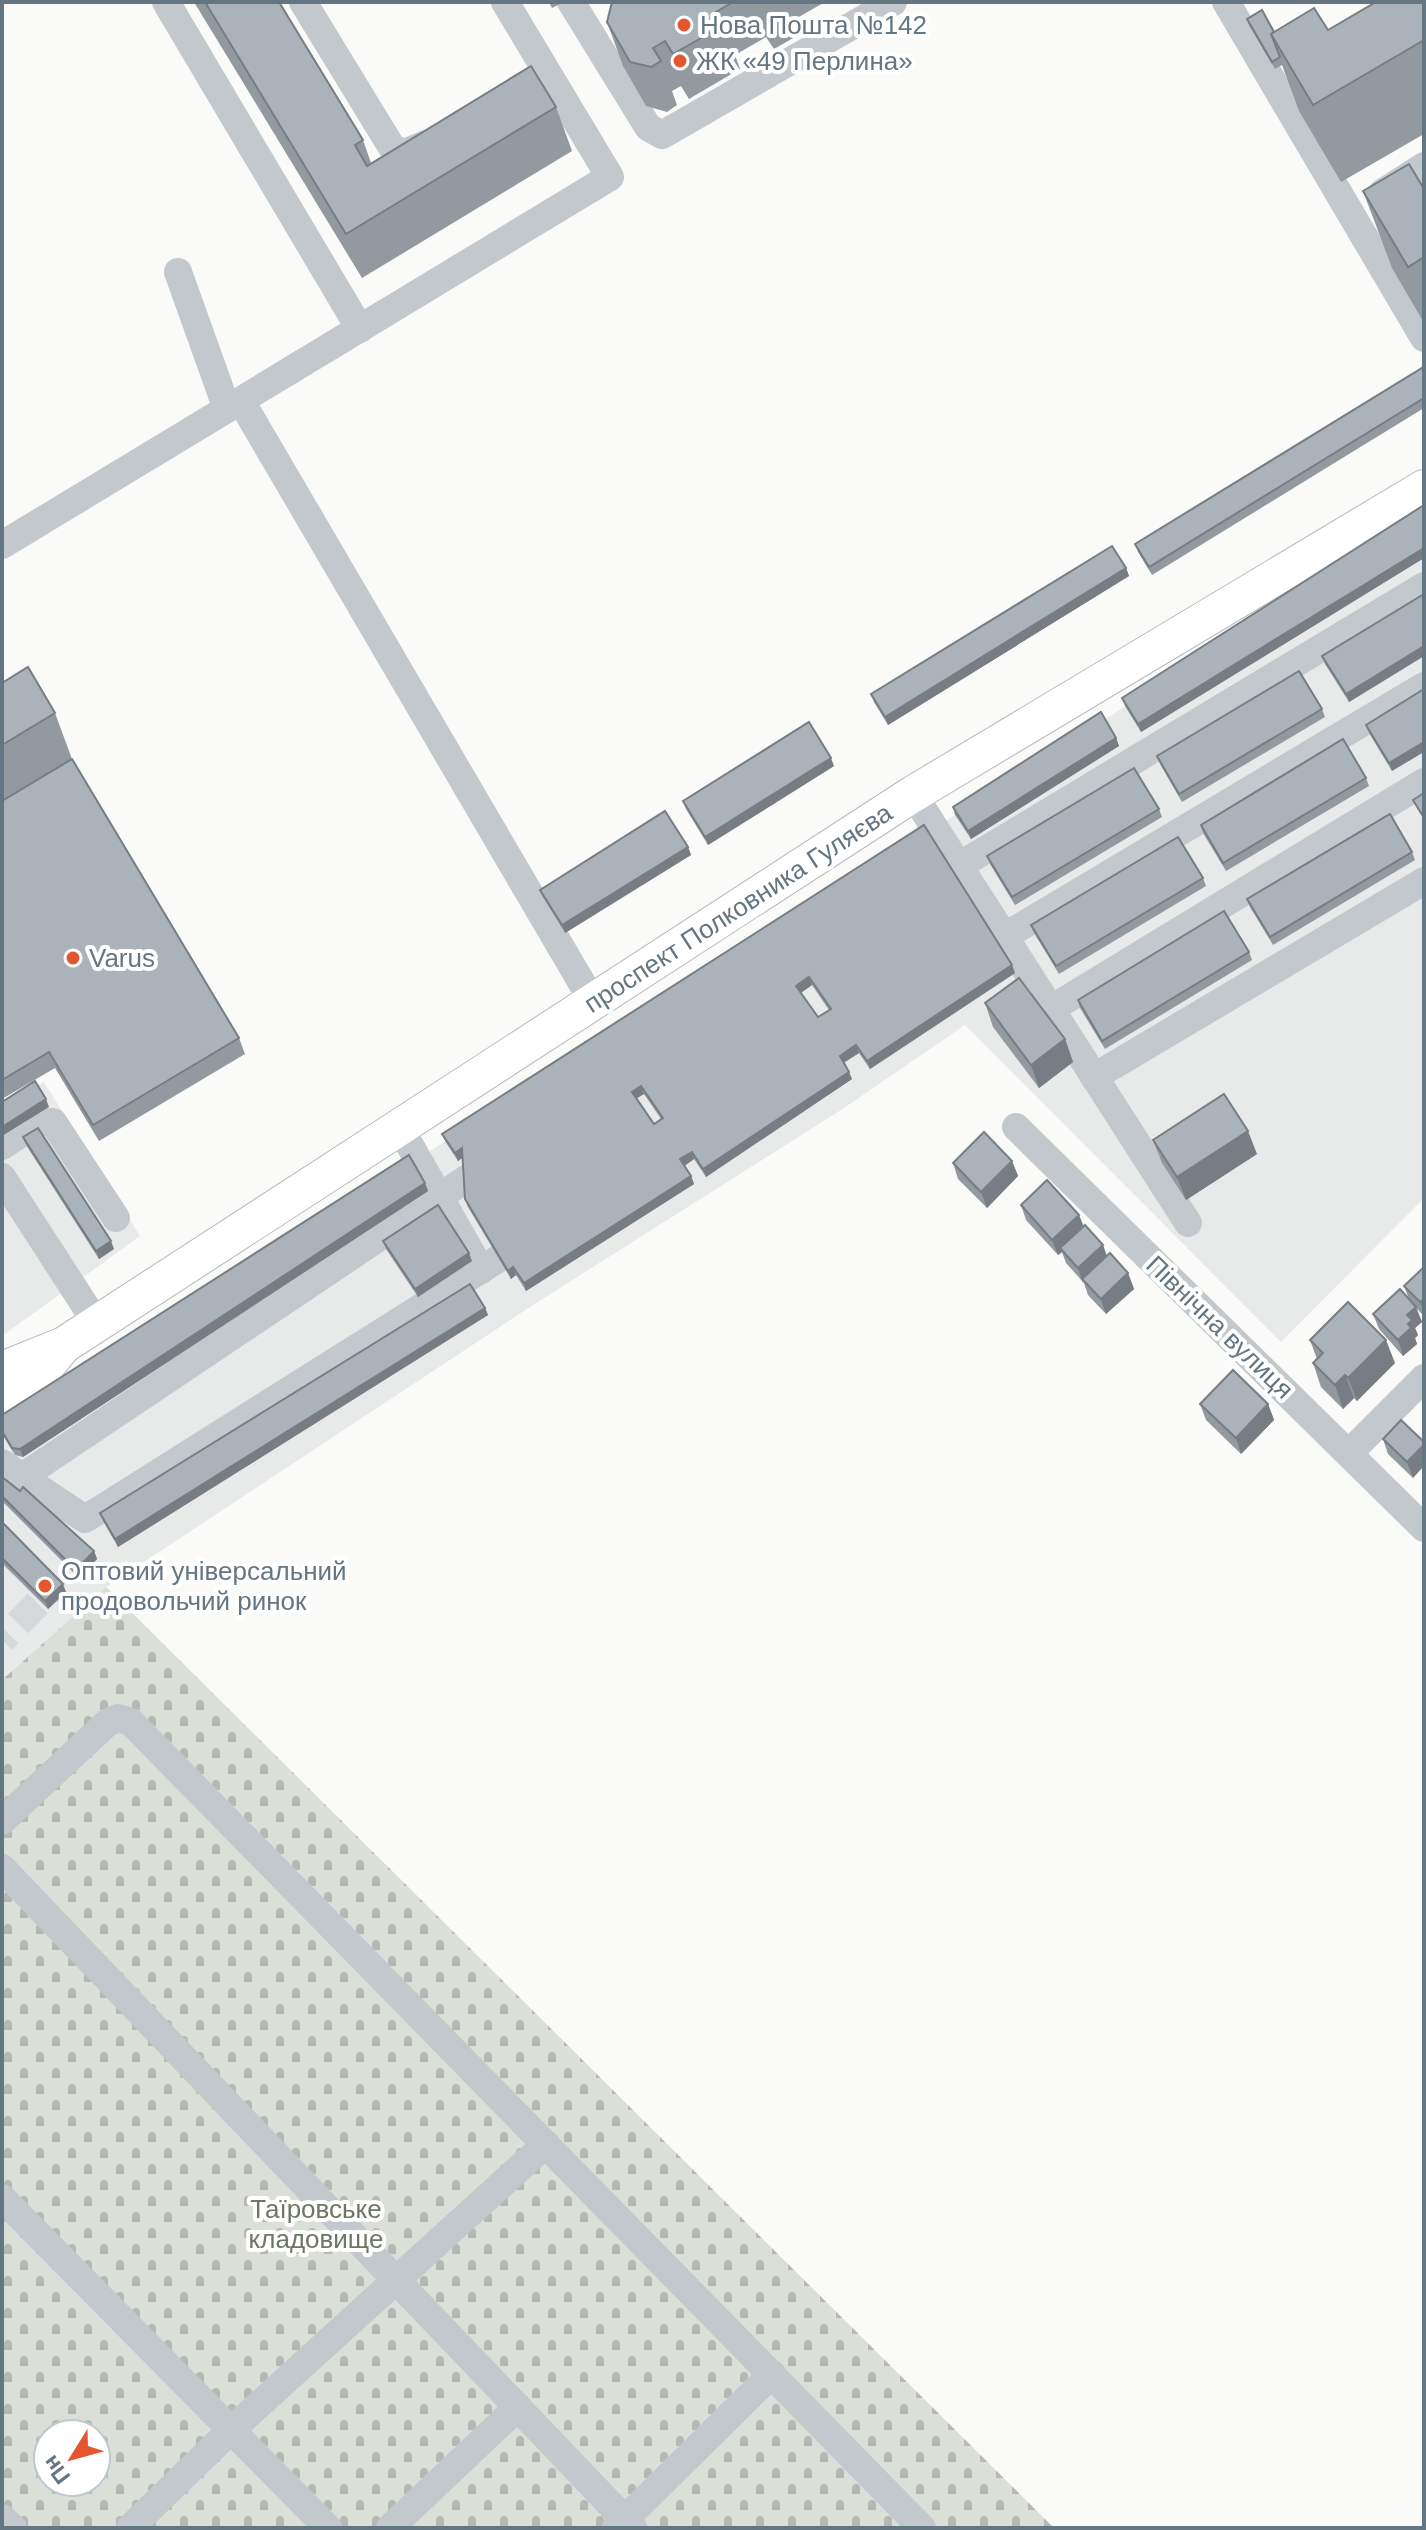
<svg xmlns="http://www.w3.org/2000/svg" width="1426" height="2530" font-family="Helvetica,sans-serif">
	<defs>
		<pattern id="cemetery-stones" width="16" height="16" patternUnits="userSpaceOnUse" patternTransform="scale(2)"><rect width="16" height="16" fill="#dadfd7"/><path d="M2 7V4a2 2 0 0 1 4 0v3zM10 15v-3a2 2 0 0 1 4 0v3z" fill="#b4b9b4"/></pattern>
	</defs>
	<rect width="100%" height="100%" fill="#fafaf8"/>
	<g fill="#e8e9e9">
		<path d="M1424,515V1198L1281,1342L965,1025L841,1110L533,1305L106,1587L2,1680V1425Z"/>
		<path d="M44,1082L140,1236L2,1336V1109Z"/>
	</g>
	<path fill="url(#cemetery-stones)" fill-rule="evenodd" d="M106,1587L1054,2528H2V1680ZM48,2434H96V2482H48Z"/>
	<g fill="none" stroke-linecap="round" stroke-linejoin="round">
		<path stroke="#d5d9db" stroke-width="28" stroke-dasharray="28 14" stroke-linecap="butt" d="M2,1545L50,1591L2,1640"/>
		<defs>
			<g id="major">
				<path d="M2,1370L64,1345L913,794L1424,488"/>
				<path d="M2,1406L27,1389L63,1346"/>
			</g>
		</defs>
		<use href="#major" stroke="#b5babe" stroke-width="38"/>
		<g stroke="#c3c8cc" stroke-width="28">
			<path d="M166,2L360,329"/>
			<path d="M303,2L391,146L402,154L426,144"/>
			<path d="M571,2L648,127L662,135L893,2"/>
			<path d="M1226,2L1424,338"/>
			<path d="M1382,193L1424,166"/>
			<path d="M178,272L227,409"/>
			<path d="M241,401L593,1002"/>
			<path d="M2,545L610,177L505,2"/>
			<path d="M913,794L1188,1223"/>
			<path d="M952,870L1424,586"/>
			<path d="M995,942L1424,686"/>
			<path d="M1051,1009L1424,782"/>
			<path d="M1094,1077L1424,881"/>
			<path d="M1016,1127L1424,1528"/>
			<path d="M400,1128L481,1270"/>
			<path d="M2,1146L38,1122H53L116,1218"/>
			<path d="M2,1177L97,1324"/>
			<path d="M1349,1453L1424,1378"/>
			<path d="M2,1463L22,1477L466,1179"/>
			<path d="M22,1477L85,1519L498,1259"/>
			<path d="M2,1821L107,1723L118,1718L131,1722L922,2528"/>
			<path d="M2,1868L633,2528"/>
			<path d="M2,2198L328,2528"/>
			<path d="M2,2518L13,2528"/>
			<path d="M130,2528L231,2430L546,2144"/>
			<path d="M390,2528L518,2407"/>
			<path d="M616,2528L772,2374"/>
		</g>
		<use href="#major" stroke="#fff" stroke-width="36"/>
	</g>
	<g fill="#929a9f" fill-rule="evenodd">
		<path d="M194,2H279L363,140L371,163L556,107L572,151L362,278Z"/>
		<path d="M549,2H559L560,4L552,8Z"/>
		<path d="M612,2H825L797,18L802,33L774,49L766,37L735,55L740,69L689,99L681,86L672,91L677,105L667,112L646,106L623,66L607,22Z"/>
		<path d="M1424,2V134L1341,182L1299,111L1282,65L1275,69L1250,27L1247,19L1274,32L1328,30Z"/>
		<path d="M1424,189V323L1392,268L1363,191Z"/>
		<path d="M1424,372V408L1152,575L1138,552L1135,544Z"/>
		<path d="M1424,505V558L1141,732L1125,706L1122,698Z"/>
		<path d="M1126,568L1129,576L888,725L874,702L871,694Z"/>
		<path d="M1424,594V656L1349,702L1325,664L1322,656Z"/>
		<path d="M2,683L55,713L72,759L239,1038L245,1054L99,1141L55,1068L2,1099Z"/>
		<path d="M1424,689L1392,771L1369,733L1366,725Z"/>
		<path d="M1322,709L1325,717L1182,802L1160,764L1157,756Z"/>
		<path d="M1116,738L1119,746L971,839L955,815L953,807Z"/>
		<path d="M834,766L708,845L686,809L683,801Z"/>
		<path d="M1366,778L1369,786L1226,871L1203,833L1201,825Z"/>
		<path d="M1159,809L1162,817L1015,905L990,864L987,856Z"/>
		<path d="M924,825L1015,973L870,1069L859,1053L844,1063L852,1079L706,1177L694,1159L684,1166L691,1176L694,1184L526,1291L516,1275L511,1279L468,1207L465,1199L463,1157L458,1161L445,1141L442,1134ZM812,985L829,1010L818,1017L801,993ZM644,1094L661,1119L654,1124L637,1098Z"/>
		<path d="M688,847L691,855L565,933L543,897L540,890Z"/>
		<path d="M1412,852L1415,860L1273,945L1250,907L1247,899Z"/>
		<path d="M1203,878L1206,886L1059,974L1034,933L1031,925Z"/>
		<path d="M1249,952L1252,960L1105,1049L1080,1008L1078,1000Z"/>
		<path d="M985,1003L1065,1039L1073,1062L1039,1088L993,1027Z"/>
		<path d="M23,1137L114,1249L99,1259L26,1145Z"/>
		<path d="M1153,1140L1257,1154L1186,1200L1162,1163Z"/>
		<path d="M1012,1161L1018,1176L987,1208L958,1179L953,1163Z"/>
		<path d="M425,1183L428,1191L23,1457L15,1455L2,1434V1415Z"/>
		<path d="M1021,1205L1079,1215L1084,1227L1103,1245L1107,1256L1128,1273L1134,1289L1106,1314L1088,1295L1084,1283L1066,1263L1062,1252L1058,1255L1026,1220Z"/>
		<path d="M383,1241L472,1261L418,1297L386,1249Z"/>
		<path d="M1424,1267V1316L1416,1308L1422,1322L1415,1328L1418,1335L1415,1338L1417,1344L1403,1356L1379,1329L1373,1314L1409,1299L1404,1286Z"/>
		<path d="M485,1308L488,1315L118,1547L103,1521L100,1513Z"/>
		<path d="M1310,1340L1395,1363L1357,1401L1354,1398L1343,1409L1321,1387L1313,1363L1317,1359Z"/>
		<path d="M1200,1404H1268L1274,1420L1241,1454L1206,1420Z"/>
		<path d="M1383,1439L1424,1442L1413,1478L1388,1454Z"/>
		<path d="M2,1477L94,1551L97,1559L79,1578L2,1501Z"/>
		<path d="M2,1522L66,1592L48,1609L3,1564H2Z"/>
	</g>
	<g fill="#777d82">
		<path d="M1424,548V558L1141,732L1138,724Z"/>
		<path d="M1126,568L1129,576L888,725L885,717Z"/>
		<path d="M1424,646V656L1349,702L1346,694Z"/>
		<path d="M1116,738L1119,746L971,839L968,831Z"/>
		<path d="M1424,742V752L1392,771L1389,763Z"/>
		<path d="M831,758L834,766L708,845L705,837Z"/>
		<path d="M688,847L691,855L565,933L562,925Z"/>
		<path d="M1012,965L1015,973L870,1069L867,1061Z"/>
		<path d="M809,977L812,985L799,994L796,986Z"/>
		<path d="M1065,1039L1073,1062L1039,1088L1031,1065Z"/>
		<path d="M856,1045L859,1053L842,1063L840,1056Z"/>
		<path d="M849,1072L852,1079L706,1177L703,1169Z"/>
		<path d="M641,1086L644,1094L635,1099L632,1092Z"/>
		<path d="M46,1099L49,1107L2,1136V1127Z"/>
		<path d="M1248,1131L1257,1154L1186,1200L1177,1177Z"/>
		<path d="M462,1148L465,1156L458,1161L455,1153Z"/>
		<path d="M692,1152L694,1159L683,1167L680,1159Z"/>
		<path d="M1012,1161L1018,1176L987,1208L981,1192Z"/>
		<path d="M691,1176L694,1184L526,1291L524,1283Z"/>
		<path d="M425,1183L428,1191L23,1457L20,1449Z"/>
		<path d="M1079,1215L1085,1231L1060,1248L1062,1252L1058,1255L1052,1240Z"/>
		<path d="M111,1241L114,1249L99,1259L96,1251Z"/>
		<path d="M1103,1245L1108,1261L1082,1279L1083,1284L1078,1268Z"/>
		<path d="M469,1253L472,1261L418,1297L415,1289Z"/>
		<path d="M513,1267L516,1275L511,1279L508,1271Z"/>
		<path d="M1128,1273L1134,1289L1106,1314L1101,1299Z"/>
		<path d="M1424,1299V1312L1420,1302Z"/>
		<path d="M1416,1307L1422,1322L1415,1328L1418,1335L1415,1338L1417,1344L1403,1356L1398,1340L1408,1324L1407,1315Z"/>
		<path d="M485,1308L488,1315L118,1547L115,1539Z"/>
		<path d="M1386,1340L1395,1363L1357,1401L1348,1378Z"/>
		<path d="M1345,1375L1354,1398L1343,1409L1335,1385Z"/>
		<path d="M1268,1404L1274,1420L1241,1454L1236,1438Z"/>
		<path d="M1424,1445V1466L1413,1478L1407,1462Z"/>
		<path d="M94,1551L97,1559L79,1578L76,1570Z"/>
		<path d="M63,1584L66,1592L48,1609L45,1601Z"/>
	</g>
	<g fill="#aab3b9" stroke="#777d82" stroke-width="2" fill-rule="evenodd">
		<path d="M205,2H279L363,140L355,145L367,166L531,66L556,107L346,234Z"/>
		<path d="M612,2H733L716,12L724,25L673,54L665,41L653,48L661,61L651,67L630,62L607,22Z"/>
		<path d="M1376,2H1424V40L1313,105L1271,34L1314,8L1328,30Z"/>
		<path d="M1262,10L1274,32L1271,34L1280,57L1272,62L1247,19Z"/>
		<path d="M1409,164L1424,189V257L1408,267L1363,191Z"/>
		<path d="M1422,368L1424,372V398L1149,567L1135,544Z"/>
		<path d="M1424,505V548L1138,724L1122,698Z"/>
		<path d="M1112,546L1126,568L885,717L871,694Z"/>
		<path d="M1424,594V646L1346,694L1322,656Z"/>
		<path d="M28,667L55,713L2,745V683Z"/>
		<path d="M1299,671L1322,709L1179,794L1157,756Z"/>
		<path d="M1424,689V742L1389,763L1366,725Z"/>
		<path d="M1101,712L1116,738L968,831L953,807Z"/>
		<path d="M809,722L831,758L705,837L683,801Z"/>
		<path d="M1343,739L1366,778L1223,863L1201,825Z"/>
		<path d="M72,759L239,1038L93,1125L49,1052L2,1080V801Z"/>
		<path d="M1134,768L1159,809L1012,897L987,856Z"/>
		<path d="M1424,793V818L1413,800Z"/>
		<path d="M665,811L688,847L562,925L540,890Z"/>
		<path d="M1390,814L1412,852L1270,937L1247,899Z"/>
		<path d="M924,825L1012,965L867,1061L856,1045L840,1056L849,1072L703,1169L692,1152L680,1159L691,1176L524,1283L513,1267L508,1271L465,1199L462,1148L455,1153L442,1134ZM809,977L831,1009L818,1017L796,986ZM641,1086L663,1118L654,1124L632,1092Z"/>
		<path d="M1178,837L1203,878L1056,966L1031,925Z"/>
		<path d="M1224,911L1249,952L1102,1041L1078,1000Z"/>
		<path d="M1019,978L1065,1039L1031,1065L985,1003Z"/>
		<path d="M35,1081L46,1099L2,1127V1102Z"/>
		<path d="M1224,1094L1248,1131L1177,1177L1153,1140Z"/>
		<path d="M38,1128L111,1241L96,1251L23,1137Z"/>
		<path d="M984,1132L1012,1161L981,1192L953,1163Z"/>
		<path d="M409,1155L425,1183L20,1449L12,1448L2,1431V1415Z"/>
		<path d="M1047,1180L1079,1215L1052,1240L1021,1205Z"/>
		<path d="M438,1205L469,1253L415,1289L383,1241Z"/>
		<path d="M1085,1225L1103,1245L1078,1268L1060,1248Z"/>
		<path d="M1110,1253L1128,1273L1101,1299L1082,1279Z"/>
		<path d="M1424,1267V1299L1420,1302L1404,1286Z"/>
		<path d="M470,1284L485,1308L115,1539L100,1513Z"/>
		<path d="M1400,1289L1416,1307L1407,1315L1412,1320L1408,1324L1411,1328L1398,1340L1373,1314Z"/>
		<path d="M1348,1302L1386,1340L1348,1378L1345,1375L1335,1385L1313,1363L1323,1353L1310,1340Z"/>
		<path d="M1233,1370L1268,1404L1236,1438L1200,1404Z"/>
		<path d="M1401,1420L1424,1442V1445L1407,1462L1383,1439Z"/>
		<path d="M2,1477L20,1491L23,1487L94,1551L76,1570L2,1496Z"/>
		<path d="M2,1522L63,1584L45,1601L2,1558Z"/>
	</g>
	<g fill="#e4572e" stroke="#fff" stroke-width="3">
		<circle cx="684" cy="25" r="8"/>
		<circle cx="680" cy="61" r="8"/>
		<circle cx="73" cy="958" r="8"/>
		<circle cx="45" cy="1586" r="8"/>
	</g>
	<g text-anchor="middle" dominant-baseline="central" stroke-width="8" stroke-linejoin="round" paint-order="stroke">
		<g font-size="26" fill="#657683" stroke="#fff" text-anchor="start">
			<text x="700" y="25">Нова Пошта №142</text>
			<text x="696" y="61">ЖК «49 Перлина»</text>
			<text x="89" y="958">Varus</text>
			<text x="61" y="1571">Оптовий універсальний<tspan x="61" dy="30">продовольчий ринок</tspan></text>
		</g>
		<g font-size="26" fill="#657683" stroke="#fff">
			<text transform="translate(738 908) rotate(-33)">проспект Полковника Гуляєва</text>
			<text transform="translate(1220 1327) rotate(44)">Північна вулиця</text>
		</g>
		<g font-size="26" fill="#687a64" stroke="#fff">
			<text x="316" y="2209">Таїровське<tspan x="316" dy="30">кладовище</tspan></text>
		</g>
	</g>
	<rect width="1426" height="2530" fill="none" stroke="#657683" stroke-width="8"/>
	<g transform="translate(72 2458) rotate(233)"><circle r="38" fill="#ffffff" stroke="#c1c8cd" stroke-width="2"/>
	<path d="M0-6L14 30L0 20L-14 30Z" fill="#e4572e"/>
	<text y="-12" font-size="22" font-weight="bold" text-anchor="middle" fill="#657683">Пн</text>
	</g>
</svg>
